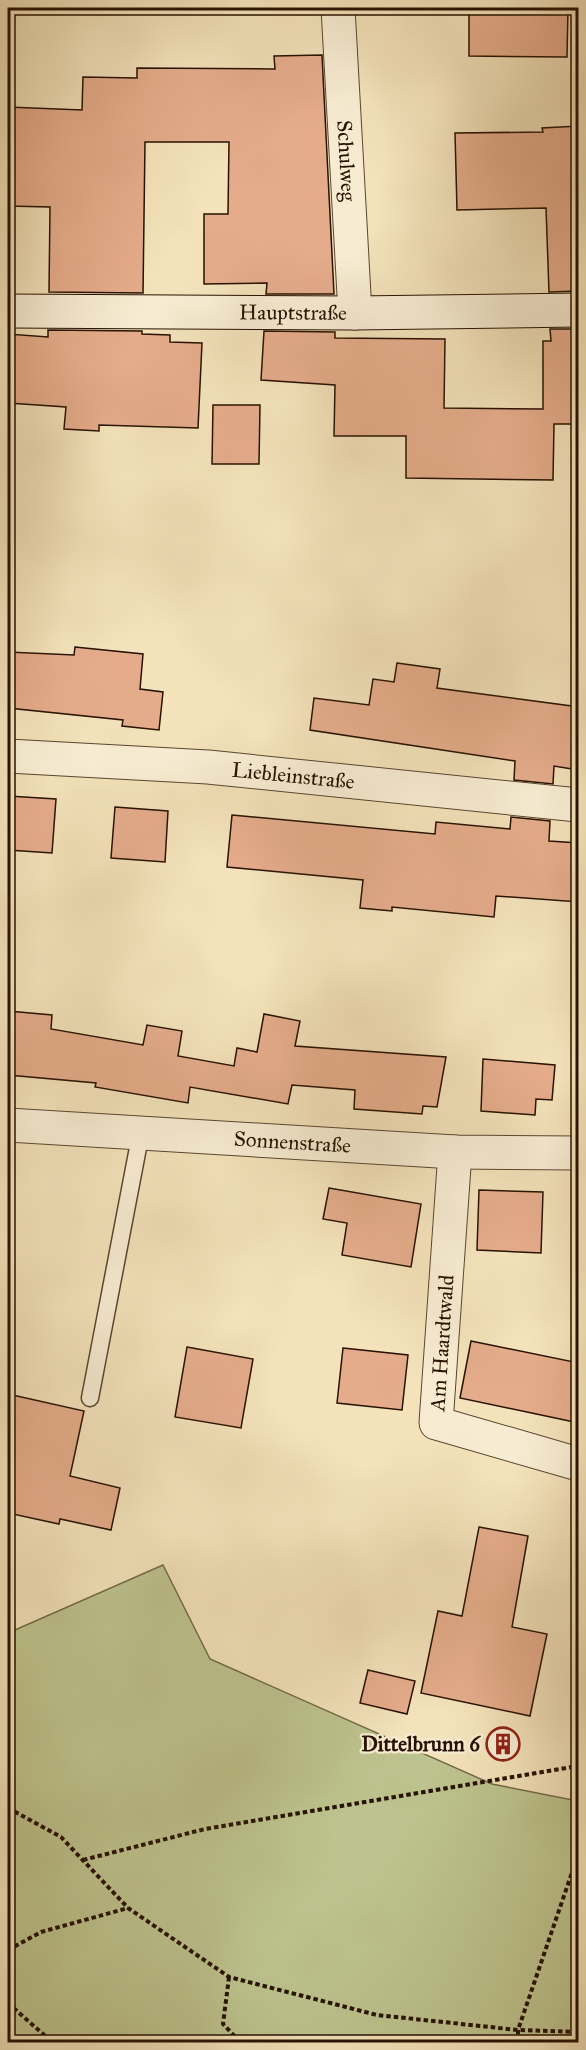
<svg xmlns="http://www.w3.org/2000/svg" width="586" height="2050" font-family="'IM FELL Great Primer',serif">
	<rect width="100%" height="100%" fill="#f3e2ba"/>
	<filter id="stains"><feTurbulence type="fractalNoise" baseFrequency=".00333" numOctaves="4"/><feColorMatrix values="0 0 0 0 .2 0 0 0 0 .09 0 0 0 0 .02 0 0 0 .5 -.17"/></filter>
	<radialGradient id="worn" r=".72"><stop offset=".6" stop-color="#630" stop-opacity="0"/><stop offset="1" stop-color="#630" stop-opacity=".3"/></radialGradient>
	<path fill="#bdc38e" stroke="#726a48" stroke-width="1.5" d="M163,1565L210,1659L492,1784L578,1801V2042H8V1633Z"/>
	<g fill="#e5ac8b" stroke="#271201" stroke-width="1.5">
		<path d="M469,8H568L567,57L469,56Z"/>
		<path d="M322,55L334,294H266L267,283L204,284V214H228L229,142H145L143,293L49,292L50,207L8,206V107L82,110L83,77L137,78V68L275,69L274,56Z"/>
		<path d="M579,126V291L549,292L546,208L457,210L455,133L543,132L542,128Z"/>
		<path d="M550,329H579V424H554L553,480L406,478V436H334L335,385L261,380L264,331L335,332V338L445,339L444,408L543,409V341H551Z"/>
		<path d="M48,330L142,331V334L170,335V342L202,343L198,428L99,425V431L64,429L66,407L8,403V334L48,337Z"/>
		<path d="M213,405H260L259,464H212Z"/>
		<path d="M75,647L143,654L140,689L163,692L159,730L122,726L123,720L8,708V652L74,655Z"/>
		<path d="M397,663L440,669L437,688L579,707V770L554,766L553,784L514,780L515,761L310,730L314,698L369,705L373,679L394,682Z"/>
		<path d="M8,796L56,799L52,853L8,850Z"/>
		<path d="M115,807L168,811L165,862L111,858Z"/>
		<path d="M232,815L435,834L436,822L510,829L511,817L550,821L549,841L579,843V902L496,896L494,917L392,907V911L360,908L363,880L227,867Z"/>
		<path d="M8,1011L52,1015L51,1029L143,1045L147,1025L182,1031L178,1056L234,1066L237,1048L257,1052L264,1014L300,1021L295,1046L446,1057L437,1107L423,1106L422,1114L354,1109L355,1090L292,1085L288,1104L190,1087L188,1103L95,1087L96,1083L8,1075Z"/>
		<path d="M483,1059L555,1065L552,1100L536,1099L535,1115L481,1111Z"/>
		<path d="M329,1188L421,1204L411,1267L342,1255L347,1223L323,1219Z"/>
		<path d="M479,1190L543,1192L541,1253L477,1250Z"/>
		<path d="M471,1341L579,1363V1423L460,1398Z"/>
		<path d="M187,1347L253,1359L241,1428L175,1417Z"/>
		<path d="M343,1348L408,1355L402,1410L337,1403Z"/>
		<path d="M8,1394L84,1411L70,1476L120,1488L111,1530L60,1519L59,1524L8,1513Z"/>
		<path d="M479,1527L528,1536L512,1627L547,1634L530,1716L421,1693L438,1611L462,1616Z"/>
		<path d="M368,1670L415,1681L407,1714L360,1703Z"/>
	</g>
	<g fill="none" stroke-linecap="round" stroke-linejoin="round">
		<defs>
			<path id="lane" d="M90,1398L141,1132"/>
			<g id="street">
				<path id="s1" d="M338,8L355,313"/>
				<path id="s2" d="M8,756L208,767L578,805"/>
				<path id="s3" d="M8,1125L455,1152L578,1153"/>
				<path d="M455,1152L436,1423L578,1464"/>
			</g>
			<g id="secondary">
				<path id="s4" d="M8,311L355,313L578,310"/>
			</g>
		</defs>
		<use href="#lane" stroke="#5a462f" stroke-width="19"/>
		<use href="#street" stroke="#5a462f" stroke-width="35"/>
		<use href="#secondary" stroke="#271201" stroke-width="35"/>
		<g stroke="#271201" stroke-width="4" stroke-dasharray="4.5 3" stroke-linecap="butt">
			<path d="M8,1808L61,1837L128,1908L229,1977L377,2015L518,2030L578,2032"/>
			<path d="M83,1860L205,1829L578,1766"/>
			<path d="M8,1950L41,1932L128,1908"/>
			<path d="M229,1977L223,2024L240,2042"/>
			<path d="M8,2003L52,2042"/>
			<path d="M518,2042V2030L578,1855"/>
		</g>
		<use href="#lane" stroke="#f7ecd2" stroke-width="16"/>
		<use href="#street" stroke="#f7ecd2" stroke-width="33"/>
		<use href="#secondary" stroke="#f7ecd2" stroke-width="33"/>
	</g>
	<defs>
		<symbol id="building-ring" viewBox="-11 -11 22 22"><circle r="9.5" fill="#f7ecd2" stroke="#8f2418" stroke-width="1.5"/><path d="M-4-6H4V6H1V3H-1V6H-4ZM-2.5-4.3h1.7v1.8h-1.7ZM.8-4.3h1.7v1.8H.8ZM-2.5-1h1.7V.8h-1.7ZM.8-1h1.7V.8H.8Z" fill="#8f2418"/></symbol>
	</defs>
	<g fill-rule="evenodd">
		<use href="#building-ring" x="484" y="1725" width="38" height="38"/>
	</g>
	<g text-anchor="middle" dominant-baseline="central" stroke-width="4.5" stroke-linejoin="round" paint-order="stroke">
		<g font-size="21" fill="#271201" stroke="#f7ecd2">
			<text stroke="none"><textPath href="#s1" startOffset="153">Schulweg</textPath></text>
			<text stroke="none"><textPath href="#s4" startOffset="285">Hauptstraße</textPath></text>
			<text stroke="none"><textPath href="#s2" startOffset="286">Liebleinstraße</textPath></text>
			<text stroke="none"><textPath href="#s3" startOffset="285">Sonnenstraße</textPath></text>
			<text transform="translate(442 1343) rotate(-86)">Am Haardtwald</text>
		</g>
		<g font-size="21" font-weight="bold" fill="#271201" stroke="#f7ecd2" text-anchor="end">
			<text x="480" y="1744">Dittelbrunn 6</text>
		</g>
	</g>
	<rect width="586" height="2050" fill="none" stroke="#f3e2ba" stroke-width="30"/>
	<rect x="9" y="9" width="568" height="2032" fill="none" stroke="#271201" stroke-width="3"/>
	<rect x="15" y="15" width="556" height="2020" fill="none" stroke="#271201" stroke-width="1.5"/>
	<rect width="100%" height="100%" filter="url(#stains)"/>
	<rect width="100%" height="100%" fill="url(#worn)"/>
</svg>
